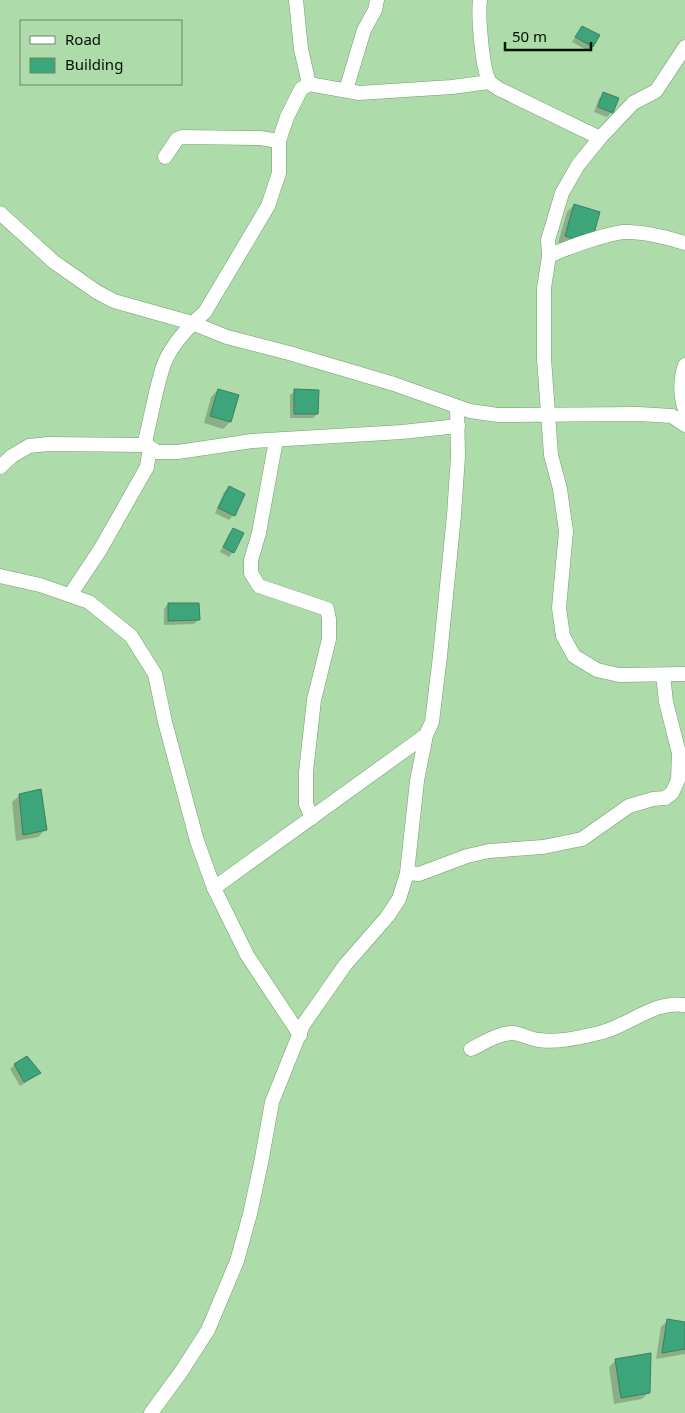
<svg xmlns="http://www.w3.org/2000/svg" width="685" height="1413" font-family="'Noto Sans',sans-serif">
	<rect width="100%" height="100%" fill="#addba9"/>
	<g fill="#0003">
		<path d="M582,27L598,36L588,51L572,42Z"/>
		<path d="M604,94L612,112L607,117L594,112L599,98Z"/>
		<path d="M574,205L592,236L572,247L558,243L567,212Z"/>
		<path d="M218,390L237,396L230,422L223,429L204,423L211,397Z"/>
		<path d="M295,391L317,414L313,418H290V395Z"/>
		<path d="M229,488L234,515L229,520L215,513L224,492Z"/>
		<path d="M233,529V552L229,557L220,552L229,534Z"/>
		<path d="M168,604L198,620L194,624L164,625V609Z"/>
		<path d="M20,795L45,830L38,837L16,841L12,802Z"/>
		<path d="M15,1065L39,1073L35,1077L20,1086L10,1069Z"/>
		<path d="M668,1320L685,1323V1354L656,1359L661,1327Z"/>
		<path d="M616,1360L649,1392L642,1399L614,1404L609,1367Z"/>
	</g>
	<g fill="#3da57a" stroke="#3c7f62">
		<path d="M582,26L600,35L593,47L575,37Z"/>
		<path d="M603,92L619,98L613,113L598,107Z"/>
		<path d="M574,204L600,212L593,237L582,234L580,241L565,236Z"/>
		<path d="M218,389L239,395L231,422L210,416Z"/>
		<path d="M294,389L319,390L318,414H294Z"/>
		<path d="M229,486L245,494L235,516L218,508Z"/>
		<path d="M233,528L244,533L234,553L223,547Z"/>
		<path d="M168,603H199L200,620L168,621Z"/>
		<path d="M41,789L47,830L23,835L19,794Z"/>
		<path d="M27,1056L41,1073L24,1082L14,1064Z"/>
		<path d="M667,1319L685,1322V1349L662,1353Z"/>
		<path d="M651,1353L650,1393L621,1398L615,1359Z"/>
	</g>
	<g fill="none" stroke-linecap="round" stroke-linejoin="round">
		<defs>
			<g id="minor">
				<path d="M296,0L301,49L309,84"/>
				<path d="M480,0C478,14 482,72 490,82C492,85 497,87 499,89L600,138"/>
				<path d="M685,47L656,91L633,103L600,138L578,165L562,193L548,240L549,256L544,288V358L551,455L560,489L566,531L559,608L563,636L574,656L597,670L619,675L685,674"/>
				<path d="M346,90L364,30L375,10L377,0"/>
				<path d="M165,157L177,139L182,137L260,138L279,141"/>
				<path d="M0,213L54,262L97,292L114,301L192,323L227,337L289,353L394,384L470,411L498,415L639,414L672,416L685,425"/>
				<path d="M549,256C568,247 603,235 623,232C641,231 669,238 685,243"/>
				<path d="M685,410C680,395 680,380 685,365"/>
				<path d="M458,426L402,432L252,441L178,452H157L146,445V437C152,413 156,387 164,364C172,344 189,326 205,312L268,206L279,173V141L287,117L301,89L309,84L359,93L452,87L489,82"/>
				<path d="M276,440L259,533L251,560V573L259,586L327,609L329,619V639L314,700L306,772V804L312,818"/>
				<path d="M0,467L12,456L29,446L48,444L146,445"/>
				<path d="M0,576L40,585L89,602L131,636L155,674L165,722L197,841L214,888L247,955L300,1035"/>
				<path d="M70,595L100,550L147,467L150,447"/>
				<path d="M407,873L419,874L467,856L489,851L543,847L582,839L629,806L653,799L665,798L672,793L678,780L679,753L666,702L663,675"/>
				<path d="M214,888L426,735"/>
				<path d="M471,1049C484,1043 498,1033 513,1033C522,1034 530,1039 539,1040C558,1043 581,1037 599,1033C629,1026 654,1000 685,1005"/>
				<path d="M151,1413L181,1372L208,1330L237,1261L250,1214L261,1163L272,1102L303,1025L345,965L387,917L399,899L407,873L417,781L426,735L432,722L440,656L454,515L458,456L457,407"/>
			</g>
		</defs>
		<use href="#minor" stroke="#729e6f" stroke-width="15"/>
		<use href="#minor" stroke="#fff" stroke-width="14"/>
	</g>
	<rect x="20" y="20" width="162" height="65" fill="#addba9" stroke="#698a66"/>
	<rect x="30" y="36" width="25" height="8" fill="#ffffff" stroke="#698a66"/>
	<text x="65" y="45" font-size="15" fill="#021002">Road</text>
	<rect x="30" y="58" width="25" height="15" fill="#3da57a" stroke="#698a66"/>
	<text x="65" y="70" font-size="15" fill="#021002">Building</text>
	<path d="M505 42v8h86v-8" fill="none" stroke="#021002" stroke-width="2.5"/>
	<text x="512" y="42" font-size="15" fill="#021002" stroke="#addba9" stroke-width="4" paint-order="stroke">50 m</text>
</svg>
